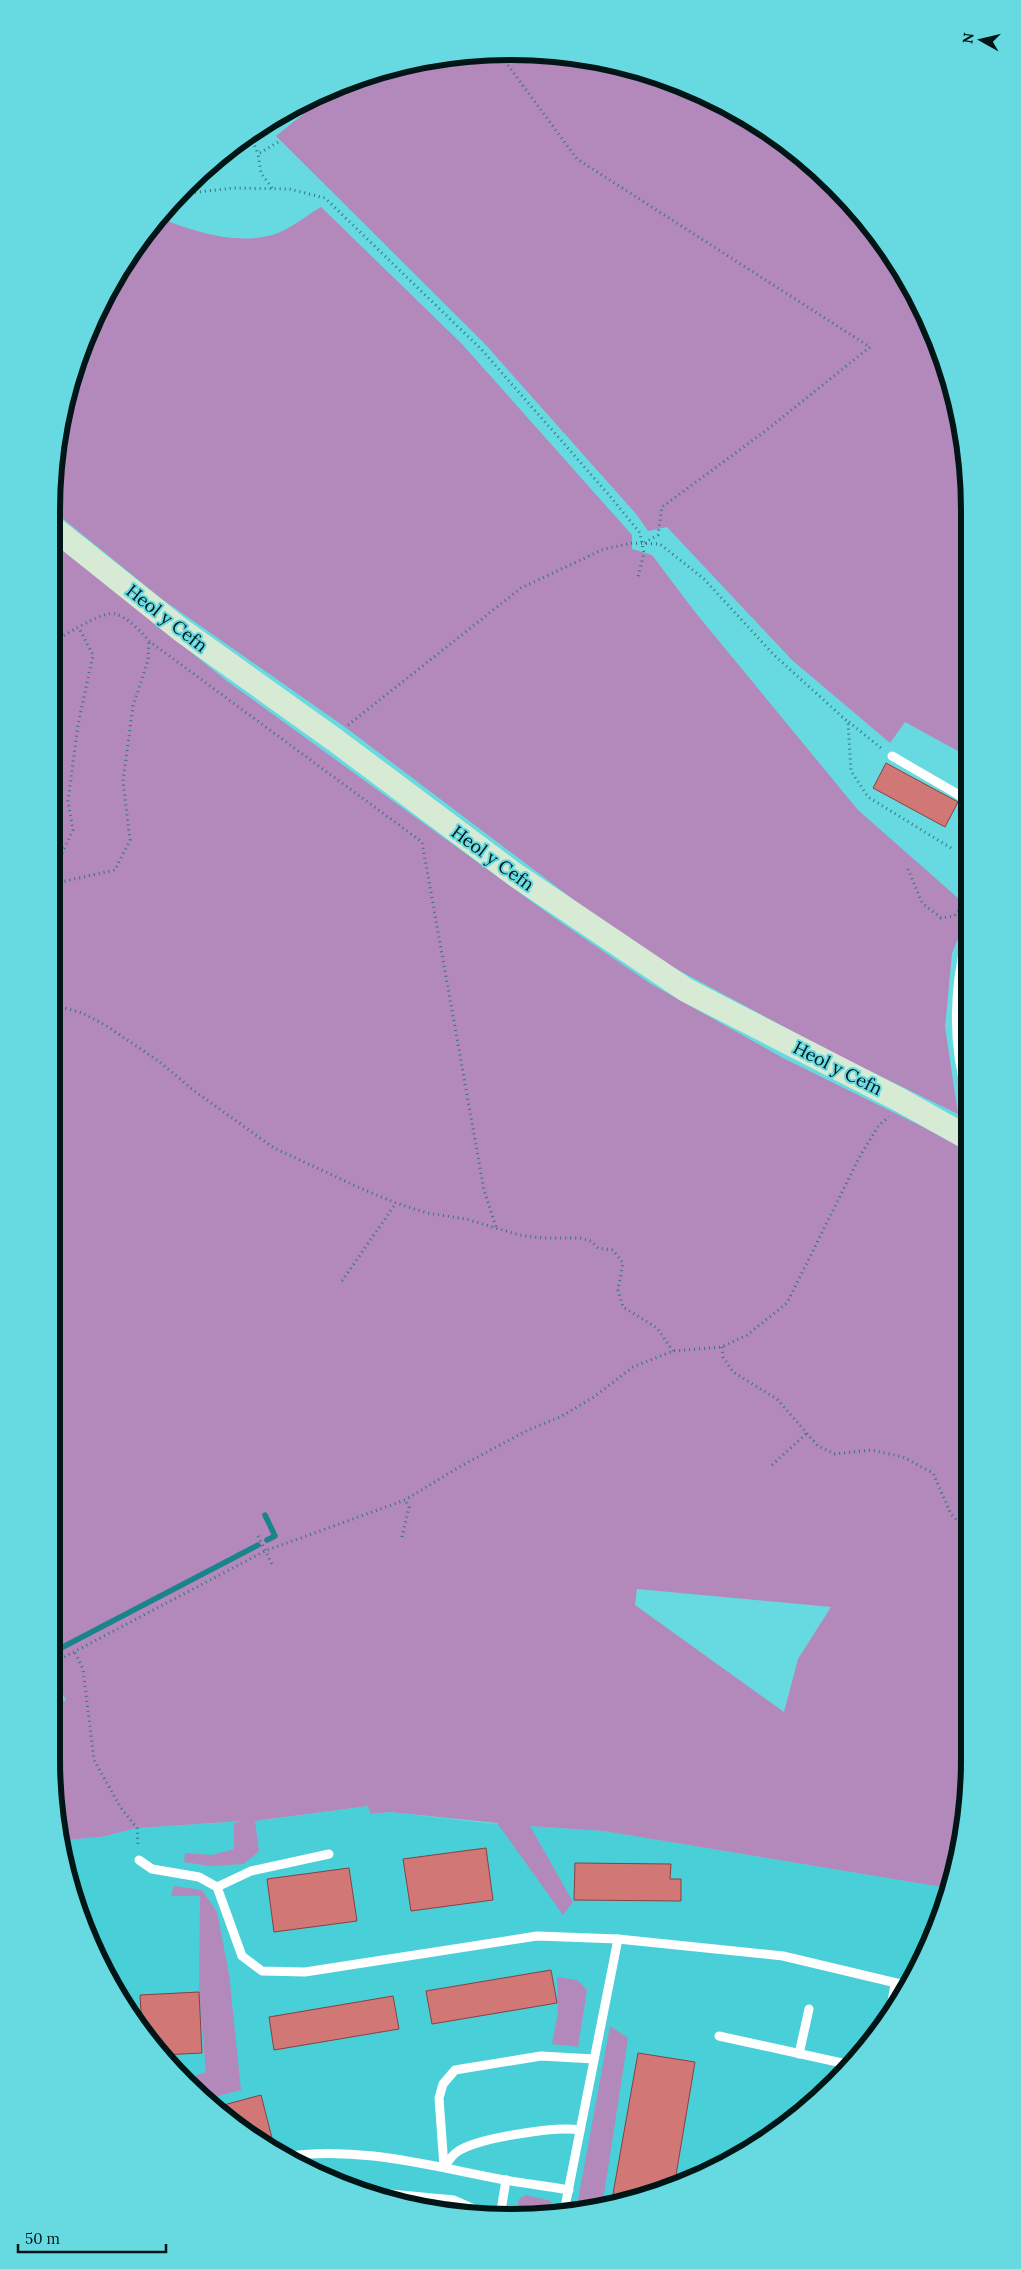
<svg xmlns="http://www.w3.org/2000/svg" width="1021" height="2269" font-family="Lora,serif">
	<rect width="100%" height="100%" fill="#67dae1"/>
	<path fill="#49cfd7" d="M368,1806L370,1814L390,1812L485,1823L603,1831L948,1888L945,1906L908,1988L856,2061L740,2156L600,2209L510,2218L421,2209L281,2156L165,2061L113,1988L76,1906L65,1840L101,1837L137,1828L266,1820Z"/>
	<g fill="#b388bb" fill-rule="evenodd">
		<path d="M481,52L571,55L658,76L766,129L875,231L935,334L966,450L967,756L905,722L890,743L792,660L667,527L648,531L637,515L485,344L276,136L336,88L392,67Z"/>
		<path d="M321,207L462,344L632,535V549L652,555L695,612L858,810L967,906V917L952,953L945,1027L958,1114L827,1050L669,965L578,903L345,727L162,599L51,509L76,363L113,281L158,217C194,232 239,247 278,233C293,227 307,215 321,207Z"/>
		<path d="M51,541L227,681L553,917L651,984L783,1058L917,1124L968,1151L970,1758L948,1888L603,1831L530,1826L573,1902L563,1915L497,1823L390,1812L370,1814L368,1806L255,1821L259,1851L244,1864L211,1866L184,1862L185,1853L212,1855L234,1849V1823L243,1821L137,1828L101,1837L65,1840L51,1758V1699L66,1701L51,1667ZM637,1589L831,1607L798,1659L784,1712L635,1605Z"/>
		<path d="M174,1886L202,1890L217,1912L229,1974L241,2090L210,2098L187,2079L206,2072L199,1992L200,1896H171Z"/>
		<path d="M557,1977L577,1980L587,1990L578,2047L552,2044L558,2012Z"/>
		<path d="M610,2026L628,2038L603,2201L615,2203L600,2209L576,2211Z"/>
		<path d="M526,2195L551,2201L553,2214L516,2217L519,2199Z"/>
	</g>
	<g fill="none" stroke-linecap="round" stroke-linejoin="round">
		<g stroke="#19848b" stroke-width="5.5">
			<path d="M265,1515L275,1536L267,1540"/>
			<path d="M61,1648L258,1545"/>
		</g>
	</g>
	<g fill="#d17877" stroke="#8b3f40">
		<path d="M886,763L958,802L945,827L873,788Z"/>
		<path d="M486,1848L493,1900L411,1911L403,1859Z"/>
		<path d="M575,1863L671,1864L670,1879H681V1901L574,1900Z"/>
		<path d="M349,1868L357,1921L274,1932L267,1879Z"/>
		<path d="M551,1970L557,2003L432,2024L426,1991Z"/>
		<path d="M199,1992L202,2053L161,2055L142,2029L140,1995Z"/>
		<path d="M393,1996L399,2029L274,2050L269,2017Z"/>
		<path d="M638,2053L695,2062L675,2181L630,2197L613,2194Z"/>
		<path d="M261,2095L273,2142L266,2144L220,2106Z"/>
	</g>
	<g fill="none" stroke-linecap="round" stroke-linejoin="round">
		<g stroke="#327579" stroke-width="3" stroke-dasharray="1 4" stroke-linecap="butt">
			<path d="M499,53L577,159L870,347L764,432L662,507L658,535L644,543"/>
			<path d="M253,141L258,154"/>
			<path d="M207,169L270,130L311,97"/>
			<path d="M272,188L261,173L258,154L280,141"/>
			<path d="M180,194L234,188L289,189L325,198L481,349L609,495L640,533L644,553L638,577"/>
			<path d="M51,643C64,636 103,610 115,614C129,618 140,631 149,641L422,842L484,1190L496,1227"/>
			<path d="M849,722L881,748"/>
			<path d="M348,725L521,588L604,549L632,543L660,544L704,579L774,655L848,722L851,771L868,797L951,848"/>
			<path d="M51,863L60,857L73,830L68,801L78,725L93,655L79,628"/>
			<path d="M908,869L922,903L941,918L954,916L967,902"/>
			<path d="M51,895L61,882L115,870L130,840L123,781L133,706L148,660L149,641"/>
			<path d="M51,1004L82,1013L105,1025L160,1062L193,1090L274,1148L360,1188L396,1203L427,1213L466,1219L519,1235L543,1238H580L591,1241L598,1248L613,1250L623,1263L618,1290L623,1307L657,1328L673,1351"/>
			<path d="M342,1281L396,1203"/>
			<path d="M722,1347L723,1357L733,1372L777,1399L818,1446L835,1454L871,1450L903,1457L933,1473L951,1514L969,1534"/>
			<path d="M772,1465L807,1433"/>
			<path d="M258,1536L272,1564"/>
			<path d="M402,1537L409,1507L405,1500"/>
			<path d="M75,1653L83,1669L94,1760L121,1808L137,1828L138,1846"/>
			<path d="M51,1664L265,1551L405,1500L461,1466L528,1430L560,1417L594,1397L633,1367L673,1351L722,1347L747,1335L787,1303L860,1156L879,1125L889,1117"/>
		</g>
		<g stroke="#fff" stroke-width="9">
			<path d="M892,756L959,795L967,803"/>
			<path d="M967,936C953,991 952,1044 968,1099"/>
			<path d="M139,1860L152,1869L199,1877L217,1887L242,1956L262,1971L305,1972L537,1936L618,1939L783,1956L909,1986"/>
			<path d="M217,1887L251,1871L329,1854"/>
			<path d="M97,1945V1954"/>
			<path d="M890,2014L895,1984"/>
			<path d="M719,2036L851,2065"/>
			<path d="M799,2054L809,2009"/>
			<path d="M282,2157C358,2145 430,2166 505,2180C526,2184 548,2186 569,2190"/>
			<path d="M444,2167L439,2098L443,2084L455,2070L541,2056L594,2059"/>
			<path d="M444,2167C448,2162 452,2155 457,2152C476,2138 556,2126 580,2130"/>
			<path d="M380,2193L454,2200L490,2216"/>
			<path d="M564,2212L618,1939"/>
			<path d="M500,2217L506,2180"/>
		</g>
		<path stroke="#d7ead4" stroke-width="24" d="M51,526L181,630L335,740L514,874L686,990L900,1100L968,1138"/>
	</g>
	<g text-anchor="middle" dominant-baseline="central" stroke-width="4" stroke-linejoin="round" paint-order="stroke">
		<g font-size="18" fill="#001516" stroke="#67dae1">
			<text transform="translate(167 618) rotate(38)">Heol y Cefn</text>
			<text transform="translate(493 858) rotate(36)">Heol y Cefn</text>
			<text transform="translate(838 1068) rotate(27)">Heol y Cefn</text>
		</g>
	</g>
	<path d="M0 0H1021V2269H0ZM510 60H511A450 450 0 0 1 961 510V1759A450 450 0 0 1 511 2209H510A450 450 0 0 1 60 1759V510A450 450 0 0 1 510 60Z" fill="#67dae1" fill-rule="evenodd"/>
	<path fill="none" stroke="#001516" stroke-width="6" d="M510 60H511A450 450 0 0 1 961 510V1759A450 450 0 0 1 511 2209H510A450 450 0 0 1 60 1759V510A450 450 0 0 1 510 60Z"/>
	<g transform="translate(981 40) rotate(278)" stroke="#67dae1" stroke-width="4" paint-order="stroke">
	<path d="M0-4L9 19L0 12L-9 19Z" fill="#001516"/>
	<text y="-8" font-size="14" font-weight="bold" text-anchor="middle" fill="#001516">N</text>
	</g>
	<path d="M18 2244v8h148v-8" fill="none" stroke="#001516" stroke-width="2.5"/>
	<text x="25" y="2244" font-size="15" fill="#001516" stroke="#67dae1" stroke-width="4" paint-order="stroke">50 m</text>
</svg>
